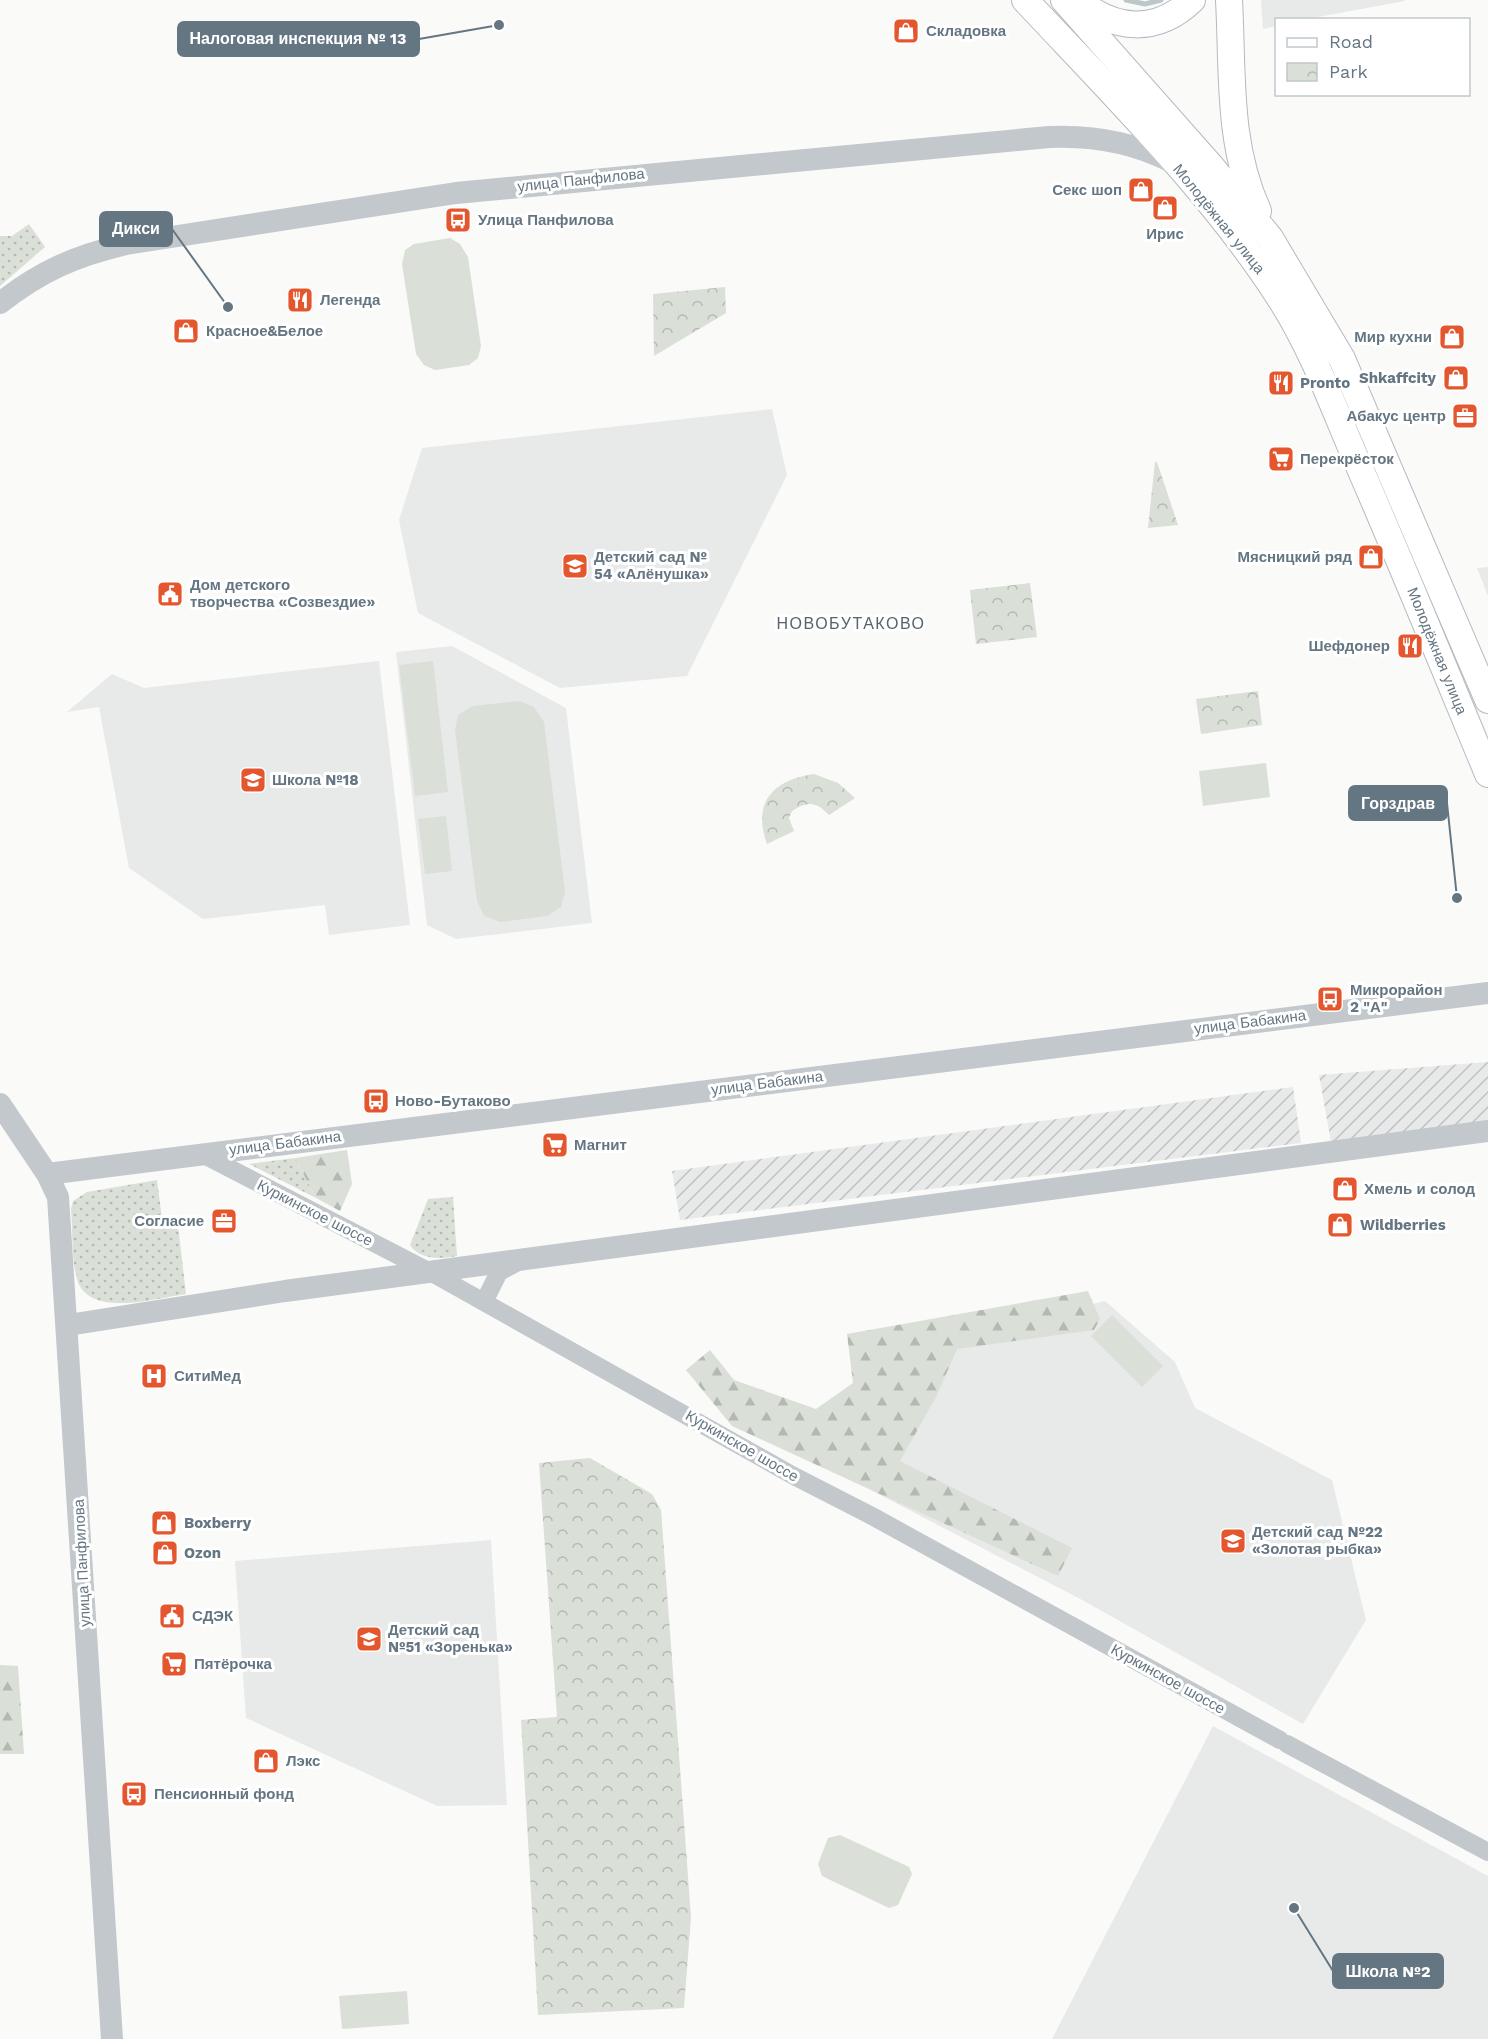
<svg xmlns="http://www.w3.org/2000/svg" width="1488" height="2039" font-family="'Work Sans',sans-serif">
	<defs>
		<pattern id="industrial-furrows" width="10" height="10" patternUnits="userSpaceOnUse" patternTransform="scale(1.5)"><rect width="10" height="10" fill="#e8e9e9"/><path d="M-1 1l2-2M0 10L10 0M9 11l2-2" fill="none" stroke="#c0c1c2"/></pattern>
		<pattern id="grass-dots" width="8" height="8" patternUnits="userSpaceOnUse" patternTransform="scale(1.5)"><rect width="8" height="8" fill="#dadfd7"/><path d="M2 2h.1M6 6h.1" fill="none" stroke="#b4b9b4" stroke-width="1.8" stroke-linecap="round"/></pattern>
		<pattern id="forest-firs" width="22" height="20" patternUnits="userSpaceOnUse" patternTransform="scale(1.5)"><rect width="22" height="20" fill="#dadfd7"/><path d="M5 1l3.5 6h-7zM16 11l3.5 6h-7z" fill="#b4b9b4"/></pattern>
		<pattern id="park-crowns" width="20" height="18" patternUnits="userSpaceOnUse" patternTransform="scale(1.5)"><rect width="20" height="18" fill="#dadfd7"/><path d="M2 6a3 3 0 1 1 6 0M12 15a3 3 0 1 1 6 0" fill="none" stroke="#b4b9b4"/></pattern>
	</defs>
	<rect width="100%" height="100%" fill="#fafaf8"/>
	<g fill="#e8e9e9">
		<path d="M1261,0H1405V1L1307,19L1276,20V26L1263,29Z"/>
		<path d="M772,409L787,475L687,676L560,688L418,613L399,520L422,448Z"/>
		<path d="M1488,567V596L1477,568Z"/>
		<path d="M452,646L566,708L592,923L456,939L427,925L396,652Z"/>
		<path d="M379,661L410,925L329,935L325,905L203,919L129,868L99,707L67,712L112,674L144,688Z"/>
		<path d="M1105,1301L1175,1362L1195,1408L1332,1480L1366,1620L1303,1724L1084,1601L863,1486L948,1340Z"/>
		<path d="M491,1540L507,1805L437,1806L246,1718L235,1561Z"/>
		<path d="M1213,1726L1488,1876V2039H1052Z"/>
	</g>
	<g fill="url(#industrial-furrows)">
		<path d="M1488,1062V1124L1331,1142L1319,1075Z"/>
		<path d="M1293,1087L1301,1143L680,1220L672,1171Z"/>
	</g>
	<g fill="url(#grass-dots)">
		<path d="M29,224L45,247L0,286V236H12Z"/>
		<path d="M295,1158L316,1198L249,1164Z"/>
		<path d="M157,1180L162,1219L177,1217L186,1294C157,1298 88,1319 77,1279C71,1258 73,1231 71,1209L73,1201L87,1192Z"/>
		<path d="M453,1197L457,1256C440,1259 420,1260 410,1245L428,1199Z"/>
	</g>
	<g fill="url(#forest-firs)">
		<path d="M347,1150L352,1184L340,1211L316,1198L295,1158Z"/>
		<path d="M1088,1291L1100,1319L1094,1330L957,1349L936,1397L900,1461L1072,1548L1058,1576L732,1426L686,1370L710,1350L734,1380L816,1409L853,1383L847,1334Z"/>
		<path d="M0,1665L18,1666L24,1754H0Z"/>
	</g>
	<g fill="url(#park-crowns)">
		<path d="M725,287L726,313L654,356L653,294Z"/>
		<path d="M1155,462H1157L1178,525L1148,528Z"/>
		<path d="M1030,583L1037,637L976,644L970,590Z"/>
		<path d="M1258,691L1262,725L1201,734L1196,699Z"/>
		<path d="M814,774L838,783L855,798L829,815C816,801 808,801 792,811L789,818L794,831L767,844C752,802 773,780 814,774Z"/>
		<path d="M590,1458L652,1494L661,1510L691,1917L684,2008L538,2015L521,1720L557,1717L539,1463Z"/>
	</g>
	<g fill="#dadfd7">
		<path d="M450,238L460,244L468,257L481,346L478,358L469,365L435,370L424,365L416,354L402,264L405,250L414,244Z"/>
		<path d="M433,661L448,792L415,796L399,665Z"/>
		<path d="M520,701L534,707L544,722L565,892L561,907L547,916L500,922L484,916L477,901L455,730L458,715L473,706Z"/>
		<path d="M1266,763L1270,797L1203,806L1199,771Z"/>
		<path d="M446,816L452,871L425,874L418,819Z"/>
		<path d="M1112,1315L1163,1366L1142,1387L1091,1336Z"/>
		<path d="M840,1835L909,1867L912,1874L898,1905L889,1908L822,1876L818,1864L828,1838Z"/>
		<path d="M407,1991L409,2024L342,2029L339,1996Z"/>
	</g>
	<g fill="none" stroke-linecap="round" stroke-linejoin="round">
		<path stroke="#bbc7cb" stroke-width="5" d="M1126,0L1145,4L1161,0"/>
		<defs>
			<g id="secondary">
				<path d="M1025,0C1113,94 1215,195 1283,303C1313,351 1333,406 1355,457C1401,562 1444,668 1488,774"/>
				<path d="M1064,0L1210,165L1270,238L1342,359L1488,700"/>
				<path d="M1078,0C1114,31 1157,34 1192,0"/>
				<path d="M1229,0C1233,72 1227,143 1258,211"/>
			</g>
		</defs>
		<use href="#secondary" stroke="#b3babf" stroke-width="28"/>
		<g stroke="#c3c8cc" stroke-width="18">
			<path d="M202,1154L432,1273L792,1475L870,1515L1280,1740"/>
			<path d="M484,1302L499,1272L518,1262"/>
			<path d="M1287,1744L1488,1852"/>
		</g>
		<g stroke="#c3c8cc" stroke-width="22">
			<path d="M0,303C41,271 75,256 126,244L456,193L1049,137C1093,135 1133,142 1172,162"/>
			<path d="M0,1104L47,1174L58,1197L112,2039"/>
			<path d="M47,1174L1488,993"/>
			<path d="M68,1325L285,1291L1488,1131"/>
		</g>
		<use href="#secondary" stroke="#fff" stroke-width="26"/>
	</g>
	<defs>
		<symbol id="shop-square" viewBox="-11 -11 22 22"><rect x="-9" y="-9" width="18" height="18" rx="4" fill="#e4572e" stroke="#fff"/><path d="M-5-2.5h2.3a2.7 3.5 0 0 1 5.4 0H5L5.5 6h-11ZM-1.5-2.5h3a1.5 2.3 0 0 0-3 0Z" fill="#fff"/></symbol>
		<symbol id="bus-square" viewBox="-11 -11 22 22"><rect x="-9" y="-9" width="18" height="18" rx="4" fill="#e4572e" stroke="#fff"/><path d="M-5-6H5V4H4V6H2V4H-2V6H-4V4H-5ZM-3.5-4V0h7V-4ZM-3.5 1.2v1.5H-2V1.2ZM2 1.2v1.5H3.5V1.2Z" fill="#fff"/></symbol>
		<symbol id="restaurant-square" viewBox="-11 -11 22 22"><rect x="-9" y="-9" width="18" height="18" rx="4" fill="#e4572e" stroke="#fff"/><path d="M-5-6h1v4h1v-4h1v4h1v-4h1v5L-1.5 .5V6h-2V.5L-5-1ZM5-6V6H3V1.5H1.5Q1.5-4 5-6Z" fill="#fff"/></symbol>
		<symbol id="office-square" viewBox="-11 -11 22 22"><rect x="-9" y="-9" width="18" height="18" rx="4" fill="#e4572e" stroke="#fff"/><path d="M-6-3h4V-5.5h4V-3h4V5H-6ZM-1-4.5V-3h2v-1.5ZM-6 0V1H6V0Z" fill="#fff"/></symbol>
		<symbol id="supermarket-square" viewBox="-11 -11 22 22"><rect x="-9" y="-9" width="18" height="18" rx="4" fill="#e4572e" stroke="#fff"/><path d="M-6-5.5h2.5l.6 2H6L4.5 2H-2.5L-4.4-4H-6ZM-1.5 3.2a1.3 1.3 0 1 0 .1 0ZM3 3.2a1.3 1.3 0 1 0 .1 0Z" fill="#fff"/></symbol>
		<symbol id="school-square" viewBox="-11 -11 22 22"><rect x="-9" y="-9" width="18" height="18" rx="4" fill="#e4572e" stroke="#fff"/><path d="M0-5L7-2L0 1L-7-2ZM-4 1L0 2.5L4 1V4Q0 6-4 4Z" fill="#fff"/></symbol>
		<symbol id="civic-square" viewBox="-11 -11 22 22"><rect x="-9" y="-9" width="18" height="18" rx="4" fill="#e4572e" stroke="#fff"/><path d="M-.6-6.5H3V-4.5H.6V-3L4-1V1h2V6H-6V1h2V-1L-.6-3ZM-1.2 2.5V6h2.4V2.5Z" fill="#fff"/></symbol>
		<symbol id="hospital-square" viewBox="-11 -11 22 22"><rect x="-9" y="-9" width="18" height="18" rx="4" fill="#e4572e" stroke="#fff"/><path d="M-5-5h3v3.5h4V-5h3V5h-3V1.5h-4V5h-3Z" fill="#fff"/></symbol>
	</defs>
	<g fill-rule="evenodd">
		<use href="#shop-square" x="891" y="16" width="30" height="30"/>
		<use href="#shop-square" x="1126" y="175" width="30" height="30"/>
		<use href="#shop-square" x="1150" y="193" width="30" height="30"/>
		<use href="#bus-square" x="443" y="205" width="30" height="30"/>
		<use href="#restaurant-square" x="285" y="285" width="30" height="30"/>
		<use href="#shop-square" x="171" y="316" width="30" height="30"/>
		<use href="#shop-square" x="1437" y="322" width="30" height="30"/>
		<use href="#shop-square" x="1441" y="363" width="30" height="30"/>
		<use href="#restaurant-square" x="1266" y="368" width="30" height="30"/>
		<use href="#office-square" x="1450" y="401" width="30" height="30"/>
		<use href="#supermarket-square" x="1266" y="444" width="30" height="30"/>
		<use href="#shop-square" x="1356" y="542" width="30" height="30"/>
		<use href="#school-square" x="560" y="551" width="30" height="30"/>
		<use href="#civic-square" x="155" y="579" width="30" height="30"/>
		<use href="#restaurant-square" x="1395" y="631" width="30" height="30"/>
		<use href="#school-square" x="238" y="765" width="30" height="30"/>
		<use href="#bus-square" x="1315" y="984" width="30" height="30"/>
		<use href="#bus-square" x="361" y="1086" width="30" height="30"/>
		<use href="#supermarket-square" x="540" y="1130" width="30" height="30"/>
		<use href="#shop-square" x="1330" y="1174" width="30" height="30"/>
		<use href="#office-square" x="209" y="1206" width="30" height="30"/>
		<use href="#shop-square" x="1325" y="1210" width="30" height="30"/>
		<use href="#hospital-square" x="139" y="1361" width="30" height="30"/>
		<use href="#shop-square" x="149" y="1508" width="30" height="30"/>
		<use href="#school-square" x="1218" y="1526" width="30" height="30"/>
		<use href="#shop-square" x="150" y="1538" width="30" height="30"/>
		<use href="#civic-square" x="157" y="1601" width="30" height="30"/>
		<use href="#school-square" x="354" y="1624" width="30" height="30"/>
		<use href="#supermarket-square" x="159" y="1649" width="30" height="30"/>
		<use href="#shop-square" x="251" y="1746" width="30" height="30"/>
		<use href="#bus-square" x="119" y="1779" width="30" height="30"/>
	</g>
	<g text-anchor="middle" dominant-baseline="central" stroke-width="6" stroke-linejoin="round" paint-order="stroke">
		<g font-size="15" font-weight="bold" fill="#657683" stroke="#fff" text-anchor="start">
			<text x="926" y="31">Складовка</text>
			<text x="1122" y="190" text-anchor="end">Секс шоп</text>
			<text x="478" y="220">Улица Панфилова</text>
			<text x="1165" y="234" text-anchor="middle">Ирис</text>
			<text x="320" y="300">Легенда</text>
			<text x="206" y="331">Красное&amp;Белое</text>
			<text x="1432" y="337" text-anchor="end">Мир кухни</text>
			<text x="1436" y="378" text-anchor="end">Shkaffcity</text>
			<text x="1300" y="383">Pronto</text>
			<text x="1446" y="416" text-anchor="end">Абакус центр</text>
			<text x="1300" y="459">Перекрёсток</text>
			<text x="594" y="557">Детский сад №<tspan x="594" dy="17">54 «Алёнушка»</tspan></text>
			<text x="1352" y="557" text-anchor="end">Мясницкий ряд</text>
			<text x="190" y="585">Дом детского<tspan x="190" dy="17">творчества «Созвездие»</tspan></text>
			<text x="1390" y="646" text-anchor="end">Шефдонер</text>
			<text x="272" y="780">Школа №18</text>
			<text x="1350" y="990">Микрорайон<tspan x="1350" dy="17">2 "А"</tspan></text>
			<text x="395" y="1101">Ново-Бутаково</text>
			<text x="574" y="1145">Магнит</text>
			<text x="1364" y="1189">Хмель и солод</text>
			<text x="204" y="1221" text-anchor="end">Согласие</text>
			<text x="1360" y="1225">Wildberries</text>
			<text x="174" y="1376">СитиМед</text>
			<text x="184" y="1523">Boxberry</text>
			<text x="1252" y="1532">Детский сад №22<tspan x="1252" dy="17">«Золотая рыбка»</tspan></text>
			<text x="184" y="1553">Ozon</text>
			<text x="192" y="1616">СДЭК</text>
			<text x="388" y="1630">Детский сад<tspan x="388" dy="17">№51 «Зоренька»</tspan></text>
			<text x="194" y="1664">Пятёрочка</text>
			<text x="286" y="1761">Лэкс</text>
			<text x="154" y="1794">Пенсионный фонд</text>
		</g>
		<g font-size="15" fill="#657683" stroke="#fff">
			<text transform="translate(581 180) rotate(-6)">улица Панфилова</text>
			<text transform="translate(1219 219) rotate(51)">Молодёжная улица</text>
			<text transform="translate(1437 651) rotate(68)">Молодёжная улица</text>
			<text transform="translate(1250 1022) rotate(-7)">улица Бабакина</text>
			<text transform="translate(767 1083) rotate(-7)">улица Бабакина</text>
			<text transform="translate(285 1143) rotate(-7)">улица Бабакина</text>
			<text transform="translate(315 1213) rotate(27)">Куркинское шоссе</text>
			<text transform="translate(742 1446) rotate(30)">Куркинское шоссе</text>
			<text transform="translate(82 1563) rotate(-93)">улица Панфилова</text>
			<text transform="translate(1168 1679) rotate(29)">Куркинское шоссе</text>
		</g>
		<g font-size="16" letter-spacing="1.5" fill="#57646e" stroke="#fff">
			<text x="851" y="623">НОВОБУТАКОВО</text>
		</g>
	</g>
	<path fill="none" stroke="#657683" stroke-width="2" d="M499 25L419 39M228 307L172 229M1457 898L1447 803M1294 1908L1333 1971"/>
	<g fill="#657683" stroke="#fff" stroke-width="2">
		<circle cx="499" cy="25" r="6"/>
		<circle cx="228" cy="307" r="6"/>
		<circle cx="1457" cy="898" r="6"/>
		<circle cx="1294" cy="1908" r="6"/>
	</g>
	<g fill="#657683" stroke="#657683" stroke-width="2">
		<rect x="178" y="22" width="241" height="34" rx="6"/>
		<rect x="100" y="212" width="72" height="34" rx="6"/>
		<rect x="1349" y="786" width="98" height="34" rx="6"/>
		<rect x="1333" y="1954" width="110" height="34" rx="6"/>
	</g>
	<g font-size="16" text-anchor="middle" font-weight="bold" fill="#fff">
		<text x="298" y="44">Налоговая инспекция № 13</text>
		<text x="136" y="234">Дикси</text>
		<text x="1398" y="809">Горздрав</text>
		<text x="1388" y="1977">Школа №2</text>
	</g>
	<rect x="1275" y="18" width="195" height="78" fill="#ffffff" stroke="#c1c8cd" stroke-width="1.5"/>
	<rect x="1287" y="38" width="30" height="9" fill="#ffffff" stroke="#c1c8cd" stroke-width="1.5"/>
	<text x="1329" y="48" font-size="18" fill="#657683">Road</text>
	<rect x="1287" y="63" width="30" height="18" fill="url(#park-crowns)" stroke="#c1c8cd" stroke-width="1.5"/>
	<text x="1329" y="78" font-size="18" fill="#657683">Park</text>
</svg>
